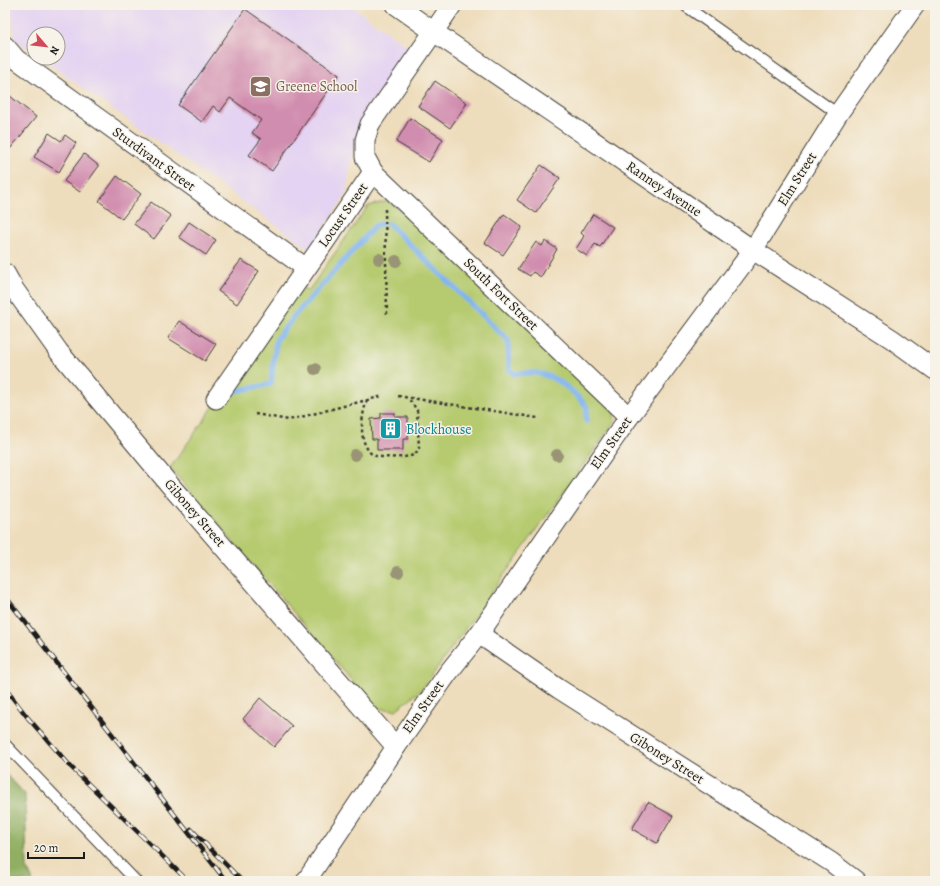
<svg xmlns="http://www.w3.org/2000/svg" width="940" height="886" font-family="Alegreya,serif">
	<rect width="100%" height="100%" fill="#f7f3e8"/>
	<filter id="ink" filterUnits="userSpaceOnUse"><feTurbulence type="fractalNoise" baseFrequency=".025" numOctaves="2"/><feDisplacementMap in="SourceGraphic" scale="8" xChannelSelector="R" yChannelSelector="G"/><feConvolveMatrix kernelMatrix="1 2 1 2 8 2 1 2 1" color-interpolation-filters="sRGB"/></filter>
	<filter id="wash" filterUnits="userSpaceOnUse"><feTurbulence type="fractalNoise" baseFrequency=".012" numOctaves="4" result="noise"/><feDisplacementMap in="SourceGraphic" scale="16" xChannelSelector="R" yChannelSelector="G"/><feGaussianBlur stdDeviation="0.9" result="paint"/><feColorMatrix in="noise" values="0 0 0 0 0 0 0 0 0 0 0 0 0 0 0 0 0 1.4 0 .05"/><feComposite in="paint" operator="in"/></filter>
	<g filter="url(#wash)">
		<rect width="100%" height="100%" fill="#eeddbc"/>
		<path fill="#e4d3f2" d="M11,5H350L408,47L365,113L351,158L346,194L310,249L41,58H58V34H34V53L15,40Z"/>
		<path fill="#b6cb6f" stroke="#697446" d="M387,201L402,211L613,408L615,421L422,689L396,710L381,709L370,702L170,468L299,285L308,291L368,206Z"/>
		<path fill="#90af62" stroke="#56663f" d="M5,773L25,794L27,869L33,881H5Z"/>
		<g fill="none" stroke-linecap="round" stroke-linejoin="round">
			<g stroke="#81b5ef" stroke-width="5.5">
				<path d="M388,223L508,340L509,369L514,374C521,373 529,372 536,373C558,376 574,392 587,407L586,421"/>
				<path d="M236,391L271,384L276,340L294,316L375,226L381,224"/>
			</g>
		</g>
		<g id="blocks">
			<g fill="#d18daf">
				<path d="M245,9L339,75L272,171L249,155L261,139L252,133L261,120L230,98L220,112L213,106L202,122L178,105Z"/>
				<path d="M435,81L467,103L450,128L418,106Z"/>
				<path d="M10,96L36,117L10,149L5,145V102Z"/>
				<path d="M410,118L443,139L429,162L396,142Z"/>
				<path d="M49,133L61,141L65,135L76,143L59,172L34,157Z"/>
				<path d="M84,154L99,166L80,192L64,181Z"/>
				<path d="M541,165L560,178L536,213L517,200Z"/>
				<path d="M117,176L141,194L122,219L99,201Z"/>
				<path d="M151,202L171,216L154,239L134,224Z"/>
				<path d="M504,214L522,227L503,255L485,243Z"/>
				<path d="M593,214L613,227L600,247L595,244L587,256L576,249L584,236L581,233Z"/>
				<path d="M189,222L216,240L206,255L179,237Z"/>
				<path d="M545,241L557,249L541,277L533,272L530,276L518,269L536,242L542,246Z"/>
				<path d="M241,260L259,271L237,304L218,291Z"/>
				<path d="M179,321L216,344L205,361L168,338Z"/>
				<path d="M381,413H395V417H408V439H403V450H377V439H372L371,419L381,418Z"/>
				<path d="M260,698L292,726L274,747L243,719Z"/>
				<path d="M648,802L673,816L657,843L632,829Z"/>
			</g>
		</g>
	</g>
	<g filter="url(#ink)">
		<use href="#blocks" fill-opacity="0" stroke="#3c3934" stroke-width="1"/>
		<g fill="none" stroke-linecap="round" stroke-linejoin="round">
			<defs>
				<g id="service">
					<path d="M684,5L838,114"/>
					<path d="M5,744L136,881"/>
				</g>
				<g id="minor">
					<path d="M396,5L434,32L753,250L892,339L935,370"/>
					<path d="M5,46L16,59L306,268"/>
					<path d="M373,172L629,417"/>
					<path d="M5,273L14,289L59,352L169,484L396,747"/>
					<path d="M216,399L373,172L365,157V140L370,124L452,5"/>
					<path d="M479,634L559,689L831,862L856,881"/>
					<path d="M306,881L396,747L448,673L479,634L629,417L753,250L838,114L915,5"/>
				</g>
			</defs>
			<use href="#service" stroke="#3c3934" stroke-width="12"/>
			<use href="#minor" stroke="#3c3934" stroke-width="21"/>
			<g stroke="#3c3934" stroke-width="2.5" stroke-dasharray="3 3" stroke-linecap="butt">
				<path d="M385,209L387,315"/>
				<path d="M398,396L538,418"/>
				<path d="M367,400C362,414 358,438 369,451C370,453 374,456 376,456C382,458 408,458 413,455C417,453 417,451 419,448L417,410L408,398"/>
				<path d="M255,414L289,420L383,396"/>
			</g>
			<use href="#service" stroke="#fff" stroke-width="10"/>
			<use href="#minor" stroke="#fff" stroke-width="19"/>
			<defs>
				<g id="rail">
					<path d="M5,596L226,881"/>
					<path d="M5,688L28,718L72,768L188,881"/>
					<path d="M191,829L242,881"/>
				</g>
			</defs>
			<use href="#rail" stroke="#1c1c1c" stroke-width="4.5"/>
			<use href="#rail" stroke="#f7f3e8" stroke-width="3" stroke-dasharray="9" stroke-linecap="butt"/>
		</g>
		<g fill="#989474">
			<circle cx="379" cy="259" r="6"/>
			<circle cx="396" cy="261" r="6"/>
			<circle cx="315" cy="369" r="6"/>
			<circle cx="355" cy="455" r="6"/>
			<circle cx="557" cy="455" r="6"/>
			<circle cx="398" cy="572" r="6"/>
		</g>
	</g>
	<defs>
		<symbol id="school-square" viewBox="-11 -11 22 22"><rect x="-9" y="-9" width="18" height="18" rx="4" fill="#8d6e63" stroke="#f7f3e8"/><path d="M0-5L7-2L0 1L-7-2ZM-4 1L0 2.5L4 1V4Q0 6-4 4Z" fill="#fff"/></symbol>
		<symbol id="building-square" viewBox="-11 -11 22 22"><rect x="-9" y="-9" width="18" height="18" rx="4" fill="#0f9aa8" stroke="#f7f3e8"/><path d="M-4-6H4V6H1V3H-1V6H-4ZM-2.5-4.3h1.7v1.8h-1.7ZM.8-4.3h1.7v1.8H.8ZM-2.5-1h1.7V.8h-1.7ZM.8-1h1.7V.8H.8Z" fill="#fff"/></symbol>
	</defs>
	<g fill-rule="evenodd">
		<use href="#school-square" x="248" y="74" width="25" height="25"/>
		<use href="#building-square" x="378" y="416" width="25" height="25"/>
	</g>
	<g text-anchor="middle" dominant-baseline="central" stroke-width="3" stroke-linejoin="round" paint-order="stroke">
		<g font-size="14" fill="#785e54" stroke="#f7f3e8" text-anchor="start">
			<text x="276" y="86">Greene School</text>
		</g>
		<g font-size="14" fill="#1c1c1c" stroke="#f7f3e8">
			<text transform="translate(154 159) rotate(36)">Sturdivant Street</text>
			<text transform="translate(797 179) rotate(-58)">Elm Street</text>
			<text transform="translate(664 189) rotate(34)">Ranney Avenue</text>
			<text transform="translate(343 215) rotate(-55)">Locust Street</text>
			<text transform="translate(501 294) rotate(44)">South Fort Street</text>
			<text transform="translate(611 443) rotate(-55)">Elm Street</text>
			<text transform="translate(195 513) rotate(49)">Giboney Street</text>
			<text transform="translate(423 707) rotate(-55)">Elm Street</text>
			<text transform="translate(667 758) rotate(32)">Giboney Street</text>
		</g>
		<g font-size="14" fill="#0d838f" stroke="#f7f3e8" text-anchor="start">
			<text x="406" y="429">Blockhouse</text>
		</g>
	</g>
	<rect width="940" height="886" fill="none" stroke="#f7f3e8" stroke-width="20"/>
	<g transform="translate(46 46) rotate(118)"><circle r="19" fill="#f7f3e8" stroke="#9f9d96"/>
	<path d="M0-3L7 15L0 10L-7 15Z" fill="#d1495b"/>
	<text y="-6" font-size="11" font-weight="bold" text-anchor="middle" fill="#1c1c1c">N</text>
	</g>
	<path d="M28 852v6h56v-6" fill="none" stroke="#1c1c1c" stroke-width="2"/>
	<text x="34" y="852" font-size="12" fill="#1c1c1c" stroke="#f7f3e8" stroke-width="3" paint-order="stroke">20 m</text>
</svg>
